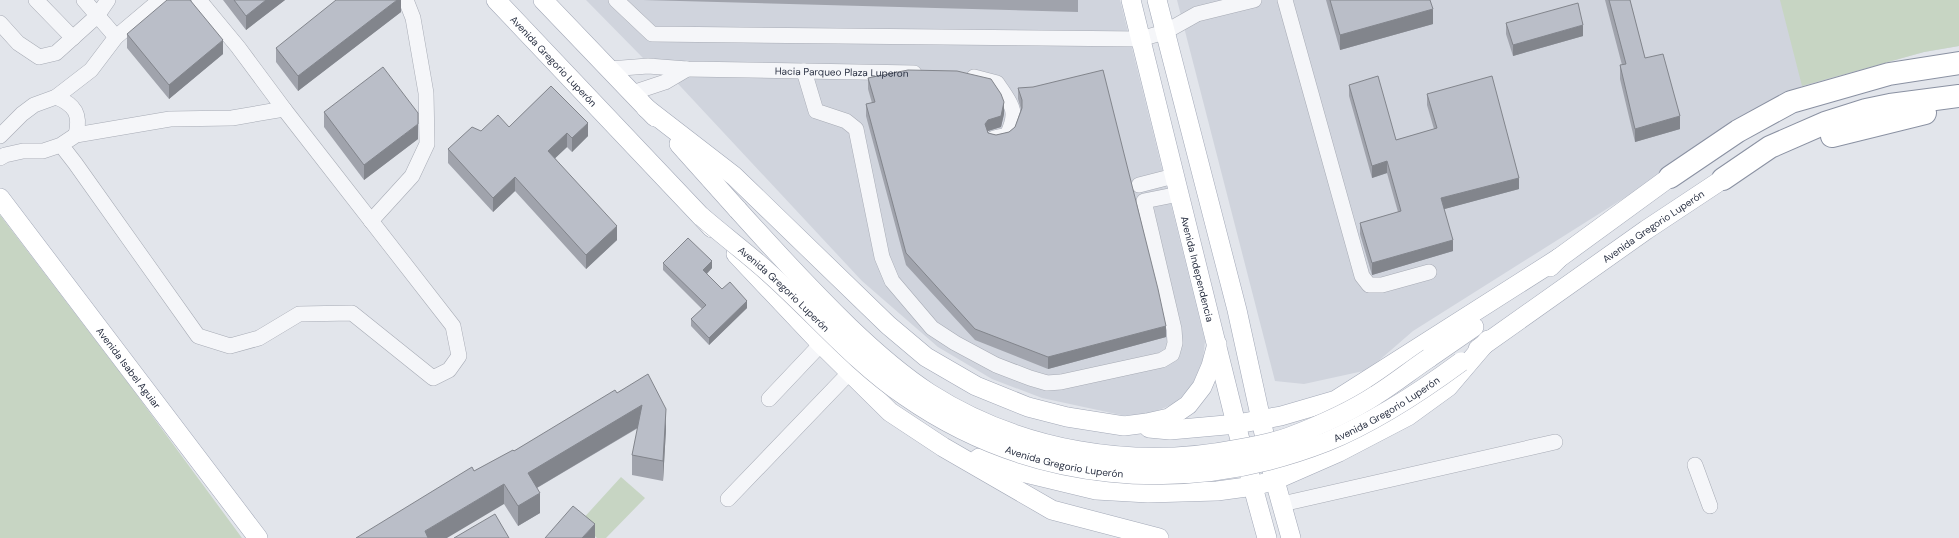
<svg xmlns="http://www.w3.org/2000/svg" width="1959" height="538" viewBox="0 0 1959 538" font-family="'DM Sans',sans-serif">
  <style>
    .built { fill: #d0d4dd }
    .green { fill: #c7d5c3 }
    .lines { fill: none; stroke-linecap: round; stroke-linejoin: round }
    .minor-casing { stroke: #a7abb5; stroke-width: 16 }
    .major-casing { stroke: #a2a8b7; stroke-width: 20 }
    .highway-casing { stroke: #8a91a2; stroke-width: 24 }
    .minor { stroke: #f5f6f9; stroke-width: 15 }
    .major { stroke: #fff; stroke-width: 19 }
    .highway { stroke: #fff; stroke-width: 22 }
    .major-bridge-casing { stroke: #a2a8b7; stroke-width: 20; stroke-linecap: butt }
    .major-bridge { stroke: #fff; stroke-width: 19 }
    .wall { fill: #a0a3ac }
    .shaded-wall { fill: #82858c }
    .building { fill: #babec8; stroke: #82858c }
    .labels { text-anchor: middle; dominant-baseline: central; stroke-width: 3; stroke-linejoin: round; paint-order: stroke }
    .street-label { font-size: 10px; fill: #2a3143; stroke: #f2f4f8 }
  </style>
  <rect width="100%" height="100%" fill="#e2e5eb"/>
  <!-- built -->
  <path class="built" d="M586,0h534l85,341 -2,18 -10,24 -16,19 -13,6 -19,7h-24l-79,-17 -50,-19 -54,-32 -76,-66 -208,-223h-11z
    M1177,0h782v46l-35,6 -122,34 -389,245 -45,39 -64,14 -29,-3z"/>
  <!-- green -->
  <path class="green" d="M1780,0h179v46l-35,6 -122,34z
    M0,215l131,172 111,151h-242z
    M621,477l24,21 -39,40h-9l-17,-16z"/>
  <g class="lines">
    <defs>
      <g id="minor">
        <path d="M36,0l37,38"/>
        <path d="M199,0l39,47 46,62"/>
        <path d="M616,0l36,34 488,5 25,-7 32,-18 57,-14"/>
        <path d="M1285,0l77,276 7,9h13l47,-13"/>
        <path d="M0,23l18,20 21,14 17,-4 41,-37 11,-16"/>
        <path d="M116,37l44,-37"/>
        <path id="s1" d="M609,69l39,-3 39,3 227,4"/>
        <path d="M804,71l12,40 30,10 10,8 26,128 10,24 40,47 23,15 41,22 34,13 17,5 14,-1 101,-22 10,-6 3,-11 -1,-14 -30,-128 35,-7"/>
        <path d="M974,77l23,6c13,20 23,27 10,52l-13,3"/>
        <path d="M632,93l33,-11 22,-13"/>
        <path d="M56,97c19,8 25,17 20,38"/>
        <path d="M0,136l22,-22 12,-9 22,-8 35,-27 25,-33 -32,-37"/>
        <path d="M0,158l5,-3 18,-4h20l18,-6 15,-10 94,-16 62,-1 52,-9 169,217 6,30 -10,14 -16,8 -81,-65 -53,1 -40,24 -29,8 -32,-10 -123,-173 -14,-18"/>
        <path d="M1139,185l35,-9"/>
        <path d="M371,221l41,-45 15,-32 -1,-51 -13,-75 -7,-18"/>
        <path d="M769,399l52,-55"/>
        <path d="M1695,465l15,41"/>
        <path d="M728,499l122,-127"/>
        <path d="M1282,504l273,-62"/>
      </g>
      <g id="major">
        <path id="s2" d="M496,0l216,228"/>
        <path d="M543,0l112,117"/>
        <path id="s3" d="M1131,0l108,436 28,102"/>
        <path d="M1157,0l80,310 35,160 19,68"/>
        <path d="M646,108l88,68 154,149 38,32 50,29 52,21 39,10 57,9 23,-3 22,-5 19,-13 14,-18 9,-21 6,-22"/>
        <path d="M679,144l59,66"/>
        <path id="s4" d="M0,198l258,340"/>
        <path d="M736,254l85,90 69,68 53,35 109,63 107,28"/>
        <path d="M1550,267l9,-9 111,-81"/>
        <path id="s5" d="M1478,349l168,-119 77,-51"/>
        <path d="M1429,358l45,-31"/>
        <path d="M1149,428l21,2 67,-6 44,-8 55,-16 223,-142"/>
        <path d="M979,458l38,13 79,19 52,3 69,-2 37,-5 21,-6 64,-28 69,-36 40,-29 40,-47"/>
      </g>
      <path id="highway" d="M1832,136l93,-23
        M1670,177l68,-46 53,-29 98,-28 70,-11
        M1723,179l47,-32 55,-24 41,-13 24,-5 69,-9"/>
    </defs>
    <!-- minor casing -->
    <use href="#minor" class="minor-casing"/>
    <!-- major casing -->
    <use href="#major" class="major-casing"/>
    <!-- highway casing -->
    <use href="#highway" class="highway-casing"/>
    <!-- minor -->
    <use href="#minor" class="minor"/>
    <!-- major -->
    <use href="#major" class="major"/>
    <!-- highway -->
    <use href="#highway" class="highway"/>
    <defs>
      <g id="major-bridge">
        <path d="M738,210c36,40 72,79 111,117 25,24 51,47 80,66 91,58 204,77 309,56 17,-3 35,-6 51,-12 29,-11 61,-25 87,-42 18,-11 35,-25 53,-37"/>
        <path id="s6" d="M702,217c22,19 46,37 67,56 46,41 86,89 136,123 125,87 280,101 421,46 49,-20 93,-49 135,-80"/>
      </g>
    </defs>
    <!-- major-bridge casing -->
    <use href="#major-bridge" class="major-bridge-casing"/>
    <!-- major-bridge -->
    <use href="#major-bridge" class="major-bridge"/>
  </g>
  <!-- wall -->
  <path class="wall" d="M223,0h62l-39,30z
    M401,0v12l-103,79 -22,-29v-14z
    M643,0h435v12z
    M1326,0h104l3,24 -93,26z
    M1605,0h25l15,58 35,71 -45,13 -15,-63v-14h2z
    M1506,23l77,13 -70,20 -7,-22z
    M127,34l96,20 -54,45 -42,-51z
    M868,78l136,36 -3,13 -13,4v2l8,2 13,-3 6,-5 6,-18 -3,-10v-11l148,249 -118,32 -73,-29 -69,-75 -40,-149v-12l6,-1 -4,-14z
    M1349,85l47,55 38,-11 -7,-24v-11l92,95 -75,20 9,42 -81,24 -12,-41v-11l38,-11 -11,-39 -15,5 -23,-82z
    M551,86l37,50 -16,16 -5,-5 -12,11 62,82 -31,29 -71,-78 -22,21 -45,-49v-14l33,-18 28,-4z
    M324,112l94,27 -54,41 -40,-53z
    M663,263l49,5 -5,6 15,15 25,19 -38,37 -18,-19v-7l11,-10 -39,-39z
    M617,393l49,36 -3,52 -31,-6v-20l6,-27 -101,60 3,25 -22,13 -14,-22 -30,-33 40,-20z"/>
  <!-- shaded-wall -->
  <path class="shaded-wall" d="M266,0h19l-39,30v-14z
    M397,0h4v12l-103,79v-15z
    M1433,9v15l-93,26v-15z
    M1583,25v11l-70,20v-11z
    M223,40v14l-54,45v-14z
    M1004,102v12l-3,13 -13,4 -3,5v-12l3,-4z
    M1680,116v13l-45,13v-13z
    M588,123v13l-16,16v-14z
    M418,124v15l-54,41v-15z
    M567,133v14l-19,18v-14z
    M1387,161v12l-15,5v-12z
    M515,177v14l-22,21v-14z
    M1519,178v11l-78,21v-12z
    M617,226v14l-31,29v-14z
    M1453,240v11l-81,24v-12z
    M712,261v7l-9,9v-7z
    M747,301v7l-38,37v-7z
    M1166,326v11l-118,32v-12z
    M642,405v20l-114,68v-20z
    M666,409v20l-3,52v-20z
    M504,484v20l-57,34h-22v-7z
    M540,493v20l-22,13v-20z
    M595,524v14h-13z"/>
  <!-- building -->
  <path class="building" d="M167,0h23l33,40 -54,45 -42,-51z
    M234,0h32l-20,16z
    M336,0h61l-99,76 -22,-28z
    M1330,0h100l3,9 -93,26z
    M1609,0h21l15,58 18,-4 17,62 -45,13 -15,-64 6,-1z
    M1578,3l5,22 -70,20 -7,-22z
    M383,67l35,46v11l-54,41 -40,-53z
    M908,70l49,1 34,8 10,15 3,8 -3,14 -13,4 -3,4 3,9 8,2 13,-3 6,-5 7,-19v-8l-4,-12 15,-1 70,-17 55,219 8,37 -118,31 -73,-28 -69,-76 -40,-149 9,-2 -7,-24z
    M1378,76l18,64 41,-12 -10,-34 65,-18 27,102 -78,20 12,42 -81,23 -12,-40 41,-12 -14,-50 -15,5 -23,-81z
    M551,86l37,37 -16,15 -5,-5 -19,18 69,75 -31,29 -71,-78 -22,21 -45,-49 24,-22 9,4 17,-16 11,12z
    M688,238l24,23 -9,9 19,19 8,-7 17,19 -38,37 -18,-19 15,-14 -43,-42z
    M648,374l18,35 -3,52 -31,-6 10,-50 -114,68 12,20 -22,13 -14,-22 -79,47 3,7h-72l116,-71 2,4 39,-21 1,1 101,-61 2,3z
    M573,506l22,18 -13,14h-37z
    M495,514l14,24h-55z"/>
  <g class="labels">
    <!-- street labels -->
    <g class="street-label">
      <text stroke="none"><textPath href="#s2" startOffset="84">Avenida Gregorio Luperón</textPath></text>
      <text stroke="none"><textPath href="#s1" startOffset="233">Hacia Parqueo Plaza Luperon</textPath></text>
      <text stroke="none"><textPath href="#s5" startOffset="214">Avenida Gregorio Luperón</textPath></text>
      <text stroke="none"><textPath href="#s3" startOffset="277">Avenida Independencia</textPath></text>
      <text stroke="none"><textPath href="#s6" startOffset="109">Avenida Gregorio Luperón</textPath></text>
      <text stroke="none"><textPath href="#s4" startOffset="213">Avenida Isabel Aguiar</textPath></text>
      <text stroke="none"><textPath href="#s6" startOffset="781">Avenida Gregorio Luperón</textPath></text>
      <text stroke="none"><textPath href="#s6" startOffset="445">Avenida Gregorio Luperón</textPath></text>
    </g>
  </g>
</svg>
